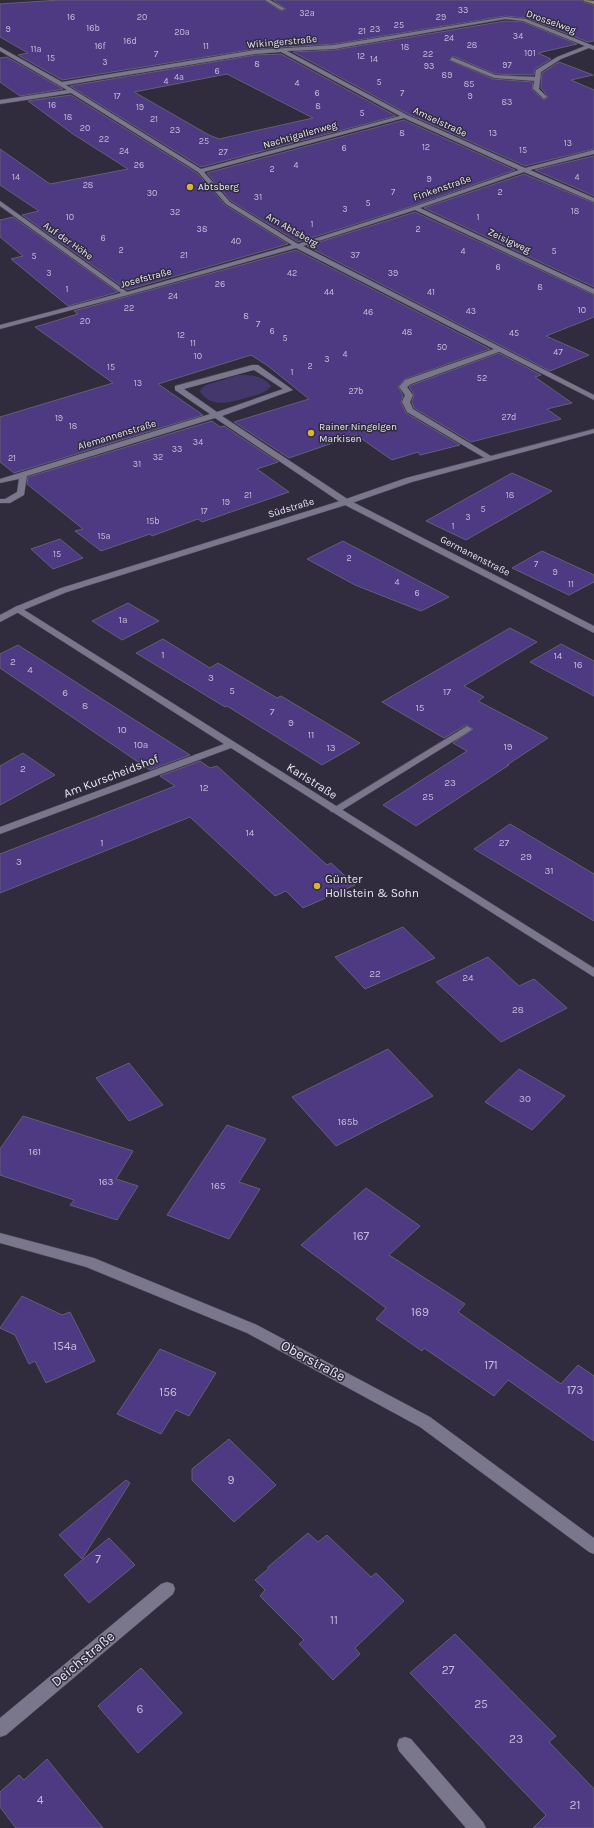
<svg xmlns="http://www.w3.org/2000/svg" width="594" height="1828" viewBox="0 0 594 1828" font-family="Karla,sans-serif">
  <style>
    .green { fill: #44376c }
    .building { fill: #4e3983; stroke: #635f73; fill-rule: evenodd }
    .lines { fill: none; stroke-linecap: round; stroke-linejoin: round }
    .service-casing { stroke: #4a4756; stroke-width: 1 }
    .minor-casing { stroke: #4a4756; stroke-width: 1 }
    .tertiary-casing { stroke: #4a4756; stroke-width: 1 }
    .secondary-casing { stroke: #4a4756; stroke-width: 1 }
    .service { fill: #7a768b; fill-rule: evenodd }
    .minor { fill: #7a768b; fill-rule: evenodd }
    .tertiary { fill: #7a768b; fill-rule: evenodd }
    .secondary { fill: #8f836d; fill-rule: evenodd }
    .poi-dot { fill: #d7b434; stroke: #302c3e; stroke-width: 1.5 }
    .labels { text-anchor: middle; dominant-baseline: central; stroke-width: 3; stroke-linejoin: round; paint-order: stroke }
    .far-number-label { font-size: 9px; fill: #c2bcd7 }
    .far-street-label { font-size: 10px; fill: #e9e7f3; stroke: #302c3e }
    .far-poi-label { font-size: 10px; fill: #e9e7f3; stroke: #302c3e; text-anchor: start }
    .number-label { font-size: 10px; fill: #c2bcd7 }
    .street-label { font-size: 12px; fill: #e9e7f3; stroke: #302c3e }
    .poi-label { font-size: 12px; fill: #e9e7f3; stroke: #302c3e; text-anchor: start }
    .near-number-label { font-size: 12px; fill: #c2bcd7 }
    .near-street-label { font-size: 14px; fill: #e9e7f3; stroke: #302c3e }
  </style>
  <rect width="100%" height="100%" fill="#302c3e"/>
  <!-- green -->
  <path class="green" d="M238,375c13,0 25,0 33,11 -5,7 -14,9 -22,11 -17,5 -37,12 -49,-5l1,-3 5,-4z"/>
  <!-- building -->
  <path class="building" d="M60,0h204l17,11 5,-2 -13,-9h309l2,2 10,3v36l-6,1 -61,-24 -22,-2 -171,28 -79,5 -193,31 -44,-25 10,-2 -28,-16v-33z
    M505,21l18,1 54,22 -39,9 13,6 -16,10 -1,6 -39,-1 -42,-18 -4,4 44,19 40,3 -1,8 12,10 4,-3 -7,-9 1,-15 17,-11 34,13 -22,5 23,10v59l-69,17 -117,-52 -115,-62 41,-2z
    M281,54l115,62 -195,51 -131,-81 185,-31zM227,74l86,44 -94,21 -10,-4 -75,-43z
    M7,57l56,32 -43,7 -20,-14v-24z
    M71,95l126,78 28,32 63,39 -161,46 -105,-75 17,-4 -39,-26v-36l50,35 78,-15 -55,-35 -45,-33z
    M404,120l111,50 -102,36 -115,36 -67,-41 -24,-28z
    M594,156v40l-59,-26z
    M524,174l70,29v84l-170,-79z
    M415,212l179,83v22l-48,19 43,19 -39,16 -243,-125z
    M13,217l105,75 -50,14 -57,-47 12,-3 -23,-19v-17z
    M296,250l194,99 -85,30 -7,8 5,8 -2,8 5,10 54,32 -40,10 -2,-3 -26,8 -36,-25 -67,23 -55,-36 75,-23 -41,-33 -17,-11 -93,29 45,31 -189,58 -14,-11v-45l113,-34 -78,-56 43,-13 -4,-3z
    M499,353l42,22 -6,2 37,26 -25,6 14,10 -90,23 -57,-34 -2,-6 2,-8 -5,-7 3,-2z
    M212,421l8,6 4,-1 54,36 -21,7 32,23 -87,30 -4,-3 -46,17 -2,-2 -49,17 -26,-20 8,-2 -56,-45 1,-7z
    M512,473l40,18 -86,49 -40,-19z
    M60,539l23,19 -30,11 -22,-20z
    M343,541l38,20 68,36 -28,14 -66,-26 -48,-26z
    M542,551l52,24v7l-25,13 -57,-27z
    M128,603l31,18 -37,19 -30,-19z
    M510,628l27,14 -73,44 20,11 -6,4 70,37 -41,27h2l-93,61 -33,-21 84,-54 -14,-8 20,-14 -7,-4 -22,13 -62,-36z
    M163,639l47,29 8,-5 59,35 4,-2 79,47 -38,22 -95,-59 -2,1 -89,-54z
    M561,644l33,17v35l-64,-34z
    M18,645l109,70 63,40 -40,15 -150,-102v-14z
    M23,753l32,22 -55,30v-39z
    M200,761l10,7 7,-2 110,99 4,-2 24,22 -52,23 -17,-17 -11,5 -85,-79 -190,76v-39l175,-68 -15,-10z
    M510,824l84,50v47l-120,-72z
    M403,927l32,31 -70,31 -30,-32z
    M488,957l31,29 15,-7 33,29 -66,34 -65,-60z
    M388,1049l45,47 -97,50 -44,-49z
    M129,1063l34,42 -34,16 -33,-43z
    M519,1069l46,27 -33,34 -47,-28z
    M23,1116l110,35 -17,28 22,7 -21,34 -47,-15 4,-5 -74,-25v-26z
    M227,1125l39,14 -27,43 21,7 -31,50 -62,-24z
    M366,1188l54,38 -31,29 76,49 -7,8 103,72 17,-19 16,11v65l-86,-61 -14,16 -70,-48 -2,3 -46,-32 10,-11 -85,-63z
    M22,1296l40,19 8,-3 25,49 -49,22 -11,-22 -6,3 -14,-29 -15,-7z
    M160,1349l56,24 -27,43 -13,-6 -15,24 -44,-20z
    M229,1439l47,46 -42,37 -42,-42v-11z
    M126,1480l4,3 -48,76 -23,-24z
    M308,1533l10,9 9,-7 44,42 5,-4 28,28 -49,47 5,6 -27,26 -34,-36 5,-4 -44,-44 5,-6 -10,-10 13,-11v-2z
    M109,1538l26,27 -46,38 -25,-28z
    M455,1634l101,102 -7,6 45,47v39h-61l13,-13 -136,-142z
    M141,1668l41,45 -44,40 -40,-47z
    M47,1759l56,69h-87l-16,-21v-15l19,-17 5,5z"/>
  <g class="lines">
    <defs>
      <path id="service" d="M265,0h5l15,9 -4,1z
        M452,57l43,18 41,2 3,2 -3,2 -42,-3 -44,-18z
        M497,348l7,2 -93,34 -4,3 6,8 -3,7 3,7 78,47v4h-3l-81,-48 -5,-10 3,-7 -6,-8 6,-7z
        M467,726l5,3 -2,2 -131,81h-8l-1,-2z"/>
      <path id="minor" d="M505,17l21,2 68,27v4l-5,-2 -28,11 -20,13 -2,17 8,8 -3,2 -11,-10 3,-19 21,-13 28,-11 -62,-25 -18,-2 -171,30 -47,2 120,64 118,53 69,-18v4l-64,16 64,28v4l-70,-30 -104,36 174,81v5l-179,-84 -112,36 291,149v5l-298,-152 -168,47 -128,34v-4l121,-32 -121,-87v-5l127,91 165,-47 -66,-41 -28,-32 -127,-79 -71,11v-4l67,-10 -67,-39v-4l62,35 193,-32 79,-5zM281,52l119,64 -199,53 -135,-84 189,-31zM404,118l115,52 -106,37 -115,37 -68,-42 -26,-30z
        M252,365h6l35,25 -71,26 127,84 245,126v7l-251,-129 -128,-86 -188,58 -3,19 -14,8h-10v-4h5l12,-7 2,-13 -19,4v-4l210,-65 -35,-24v-4zM254,370l29,19 -66,23 -33,-23z
        M18,606l576,362v9l-363,-229 -231,86v-7l224,-83 -209,-133 -1,-2 1,-2z
        M167,1582l6,2 2,5 -2,5 -167,141 -6,2v-19l161,-134z
        M405,1737l6,2 72,83 3,6h-20l-67,-77 -2,-6 2,-6z"/>
      <path id="tertiary" d="M594,429v4l-182,49 -63,22 -282,88 -46,19 -21,11v-7l15,-8 46,-19 282,-88 63,-22z
        M0,1233l94,25 163,67 173,92 164,121v16l-5,-2 -169,-125 -173,-94 -161,-66 -86,-24z"/>
      <path id="secondary" d="M584,0l10,1v3l-10,-3z"/>
    </defs>
    <!-- service casing -->
    <use href="#service" class="service-casing"/>
    <!-- minor casing -->
    <use href="#minor" class="minor-casing"/>
    <!-- tertiary casing -->
    <use href="#tertiary" class="tertiary-casing"/>
    <!-- secondary casing -->
    <use href="#secondary" class="secondary-casing"/>
    <!-- service -->
    <use href="#service" class="service"/>
    <!-- minor -->
    <use href="#minor" class="minor"/>
    <!-- tertiary -->
    <use href="#tertiary" class="tertiary"/>
    <!-- secondary -->
    <use href="#secondary" class="secondary"/>
  </g>
  <!-- markers -->
  <g class="poi-dot">
    <circle cx="190" cy="187" r="4"/>
    <circle cx="311" cy="433" r="4"/>
    <circle cx="317" cy="886" r="4"/>
  </g>
  <g class="labels">
    <!-- far-number labels -->
    <g class="far-number-label">
      <text x="463" y="10">33</text>
      <text x="307" y="13">32a</text>
      <text x="71" y="17">16</text>
      <text x="142" y="17">20</text>
      <text x="441" y="17">29</text>
      <text x="399" y="25">25</text>
      <text x="93" y="28">16b</text>
      <text x="8" y="29">9</text>
      <text x="375" y="29">23</text>
      <text x="362" y="31">21</text>
      <text x="182" y="32">20a</text>
      <text x="518" y="36">34</text>
      <text x="449" y="38">24</text>
      <text x="130" y="41">16d</text>
      <text x="472" y="45">28</text>
      <text x="100" y="46">16f</text>
      <text x="206" y="46">11</text>
      <text x="405" y="47">18</text>
      <text x="36" y="49">11a</text>
      <text x="530" y="53">101</text>
      <text x="156" y="54">7</text>
      <text x="428" y="54">22</text>
      <text x="361" y="56">12</text>
      <text x="51" y="58">15</text>
      <text x="374" y="59">14</text>
      <text x="105" y="62">3</text>
      <text x="257" y="64">8</text>
      <text x="507" y="65">97</text>
      <text x="429" y="66">93</text>
      <text x="217" y="71">6</text>
      <text x="447" y="75">89</text>
      <text x="179" y="77">4a</text>
      <text x="166" y="81">4</text>
      <text x="379" y="82">5</text>
      <text x="297" y="83">4</text>
      <text x="469" y="84">85</text>
      <text x="317" y="93">6</text>
      <text x="402" y="93">7</text>
      <text x="117" y="96">17</text>
      <text x="470" y="96">9</text>
      <text x="507" y="102">83</text>
      <text x="52" y="105">16</text>
      <text x="318" y="106">8</text>
      <text x="140" y="107">19</text>
      <text x="362" y="113">5</text>
      <text x="68" y="117">18</text>
      <text x="154" y="119">21</text>
      <text x="85" y="128">20</text>
      <text x="175" y="130">23</text>
      <text x="402" y="133">8</text>
      <text x="493" y="133">13</text>
      <text x="104" y="139">22</text>
      <text x="204" y="141">25</text>
      <text x="568" y="143">13</text>
      <text x="426" y="147">12</text>
      <text x="344" y="148">6</text>
      <text x="523" y="150">15</text>
      <text x="124" y="151">24</text>
      <text x="223" y="152">27</text>
      <text x="139" y="165">26</text>
      <text x="296" y="165">4</text>
      <text x="272" y="169">2</text>
      <text x="16" y="177">14</text>
      <text x="577" y="177">4</text>
      <text x="429" y="179">9</text>
      <text x="88" y="185">28</text>
      <text x="393" y="192">7</text>
      <text x="500" y="192">2</text>
      <text x="152" y="193">30</text>
      <text x="258" y="197">31</text>
      <text x="368" y="203">5</text>
      <text x="345" y="209">3</text>
      <text x="575" y="211">18</text>
      <text x="175" y="212">32</text>
      <text x="70" y="217">10</text>
      <text x="478" y="217">1</text>
      <text x="312" y="224">1</text>
      <text x="202" y="229">38</text>
      <text x="418" y="229">2</text>
      <text x="103" y="238">6</text>
      <text x="236" y="241">40</text>
      <text x="121" y="250">2</text>
      <text x="463" y="251">4</text>
      <text x="554" y="251">5</text>
      <text x="184" y="255">21</text>
      <text x="355" y="255">37</text>
      <text x="34" y="256">5</text>
      <text x="498" y="267">6</text>
      <text x="49" y="273">3</text>
      <text x="292" y="273">42</text>
      <text x="393" y="273">39</text>
      <text x="220" y="284">26</text>
      <text x="540" y="287">8</text>
      <text x="67" y="289">1</text>
      <text x="329" y="292">44</text>
      <text x="431" y="292">41</text>
      <text x="173" y="296">24</text>
      <text x="129" y="308">22</text>
      <text x="582" y="310">10</text>
      <text x="471" y="311">43</text>
      <text x="368" y="312">46</text>
      <text x="246" y="316">8</text>
      <text x="85" y="321">20</text>
      <text x="258" y="324">7</text>
      <text x="272" y="331">6</text>
      <text x="407" y="332">48</text>
      <text x="514" y="333">45</text>
      <text x="181" y="335">12</text>
      <text x="285" y="338">5</text>
      <text x="193" y="343">11</text>
      <text x="442" y="347">50</text>
      <text x="558" y="352">47</text>
      <text x="345" y="354">4</text>
      <text x="198" y="356">10</text>
      <text x="327" y="359">3</text>
      <text x="310" y="366">2</text>
      <text x="111" y="367">15</text>
      <text x="292" y="372">1</text>
      <text x="482" y="378">52</text>
      <text x="138" y="383">13</text>
      <text x="356" y="391">27b</text>
      <text x="509" y="417">27d</text>
      <text x="59" y="418">19</text>
      <text x="73" y="426">18</text>
      <text x="198" y="442">34</text>
      <text x="177" y="449">33</text>
      <text x="158" y="457">32</text>
      <text x="12" y="458">21</text>
      <text x="137" y="464">31</text>
      <text x="248" y="495">21</text>
      <text x="510" y="495">18</text>
      <text x="226" y="502">19</text>
      <text x="483" y="509">5</text>
      <text x="204" y="511">17</text>
      <text x="468" y="517">3</text>
      <text x="153" y="521">15b</text>
      <text x="453" y="526">1</text>
      <text x="104" y="536">15a</text>
      <text x="57" y="554">15</text>
      <text x="349" y="558">2</text>
      <text x="536" y="564">7</text>
      <text x="555" y="572">9</text>
      <text x="397" y="582">4</text>
      <text x="571" y="584">11</text>
      <text x="417" y="593">6</text>
    </g>
    <!-- far-street labels -->
    <g class="far-street-label">
      <text transform="translate(551 22) rotate(20)">Drosselweg</text>
      <text transform="translate(282 42) rotate(-5)">Wikingerstraße</text>
      <text transform="translate(440 122) rotate(25)">Amselstraße</text>
      <text transform="translate(300 135) rotate(-16)">Nachtigallenweg</text>
      <text transform="translate(442 188) rotate(-19)">Finkenstraße</text>
      <text transform="translate(292 230) rotate(30)">Am Abtsberg</text>
      <text transform="translate(68 241) rotate(35)">Auf der Höhe</text>
      <text transform="translate(509 241) rotate(25)">Zeisigweg</text>
      <text transform="translate(146 278) rotate(-15)">Josefstraße</text>
      <text transform="translate(117 435) rotate(-17)">Alemannenstraße</text>
      <text transform="translate(291 508) rotate(-17)">Südstraße</text>
      <text transform="translate(475 556) rotate(27)">Germanenstraße</text>
    </g>
    <!-- far-poi labels -->
    <g class="far-poi-label">
      <text x="198" y="187">Abtsberg</text>
      <text x="319" y="427">Rainer Ningelgen<tspan x="319" dy="12">Markisen</tspan></text>
    </g>
    <!-- number labels -->
    <g class="number-label">
      <text x="123" y="620">1a</text>
      <text x="163" y="655">1</text>
      <text x="558" y="656">14</text>
      <text x="13" y="662">2</text>
      <text x="578" y="665">16</text>
      <text x="30" y="670">4</text>
      <text x="211" y="678">3</text>
      <text x="232" y="691">5</text>
      <text x="447" y="692">17</text>
      <text x="65" y="693">6</text>
      <text x="85" y="706">8</text>
      <text x="420" y="708">15</text>
      <text x="272" y="712">7</text>
      <text x="291" y="723">9</text>
      <text x="122" y="730">10</text>
      <text x="311" y="735">11</text>
      <text x="141" y="745">10a</text>
      <text x="508" y="747">19</text>
      <text x="331" y="748">13</text>
      <text x="23" y="769">2</text>
      <text x="450" y="783">23</text>
      <text x="204" y="788">12</text>
      <text x="428" y="797">25</text>
      <text x="250" y="833">14</text>
      <text x="102" y="843">1</text>
      <text x="504" y="843">27</text>
      <text x="526" y="857">29</text>
      <text x="19" y="862">3</text>
      <text x="549" y="871">31</text>
      <text x="375" y="974">22</text>
      <text x="468" y="978">24</text>
      <text x="518" y="1010">28</text>
      <text x="525" y="1099">30</text>
      <text x="348" y="1122">165b</text>
      <text x="35" y="1152">161</text>
      <text x="106" y="1182">163</text>
      <text x="218" y="1186">165</text>
    </g>
    <!-- street labels -->
    <g class="street-label">
      <text transform="translate(111 776) rotate(-21)">Am Kurscheidshof</text>
      <text transform="translate(312 781) rotate(32)">Karlstraße</text>
    </g>
    <!-- poi labels -->
    <g class="poi-label">
      <text x="325" y="879">Günter<tspan x="325" dy="14">Hollstein &amp; Sohn</tspan></text>
    </g>
    <!-- near-number labels -->
    <g class="near-number-label">
      <text x="361" y="1236">167</text>
      <text x="420" y="1312">169</text>
      <text x="65" y="1346">154a</text>
      <text x="491" y="1365">171</text>
      <text x="575" y="1390">173</text>
      <text x="168" y="1392">156</text>
      <text x="231" y="1480">9</text>
      <text x="98" y="1559">7</text>
      <text x="334" y="1620">11</text>
      <text x="448" y="1670">27</text>
      <text x="481" y="1704">25</text>
      <text x="140" y="1709">6</text>
      <text x="516" y="1739">23</text>
      <text x="40" y="1800">4</text>
      <text x="575" y="1805">21</text>
    </g>
    <!-- near-street labels -->
    <g class="near-street-label">
      <text transform="translate(313 1361) rotate(28)">Oberstraße</text>
      <text transform="translate(83 1659) rotate(-40)">Deichstraße</text>
    </g>
  </g>
</svg>
